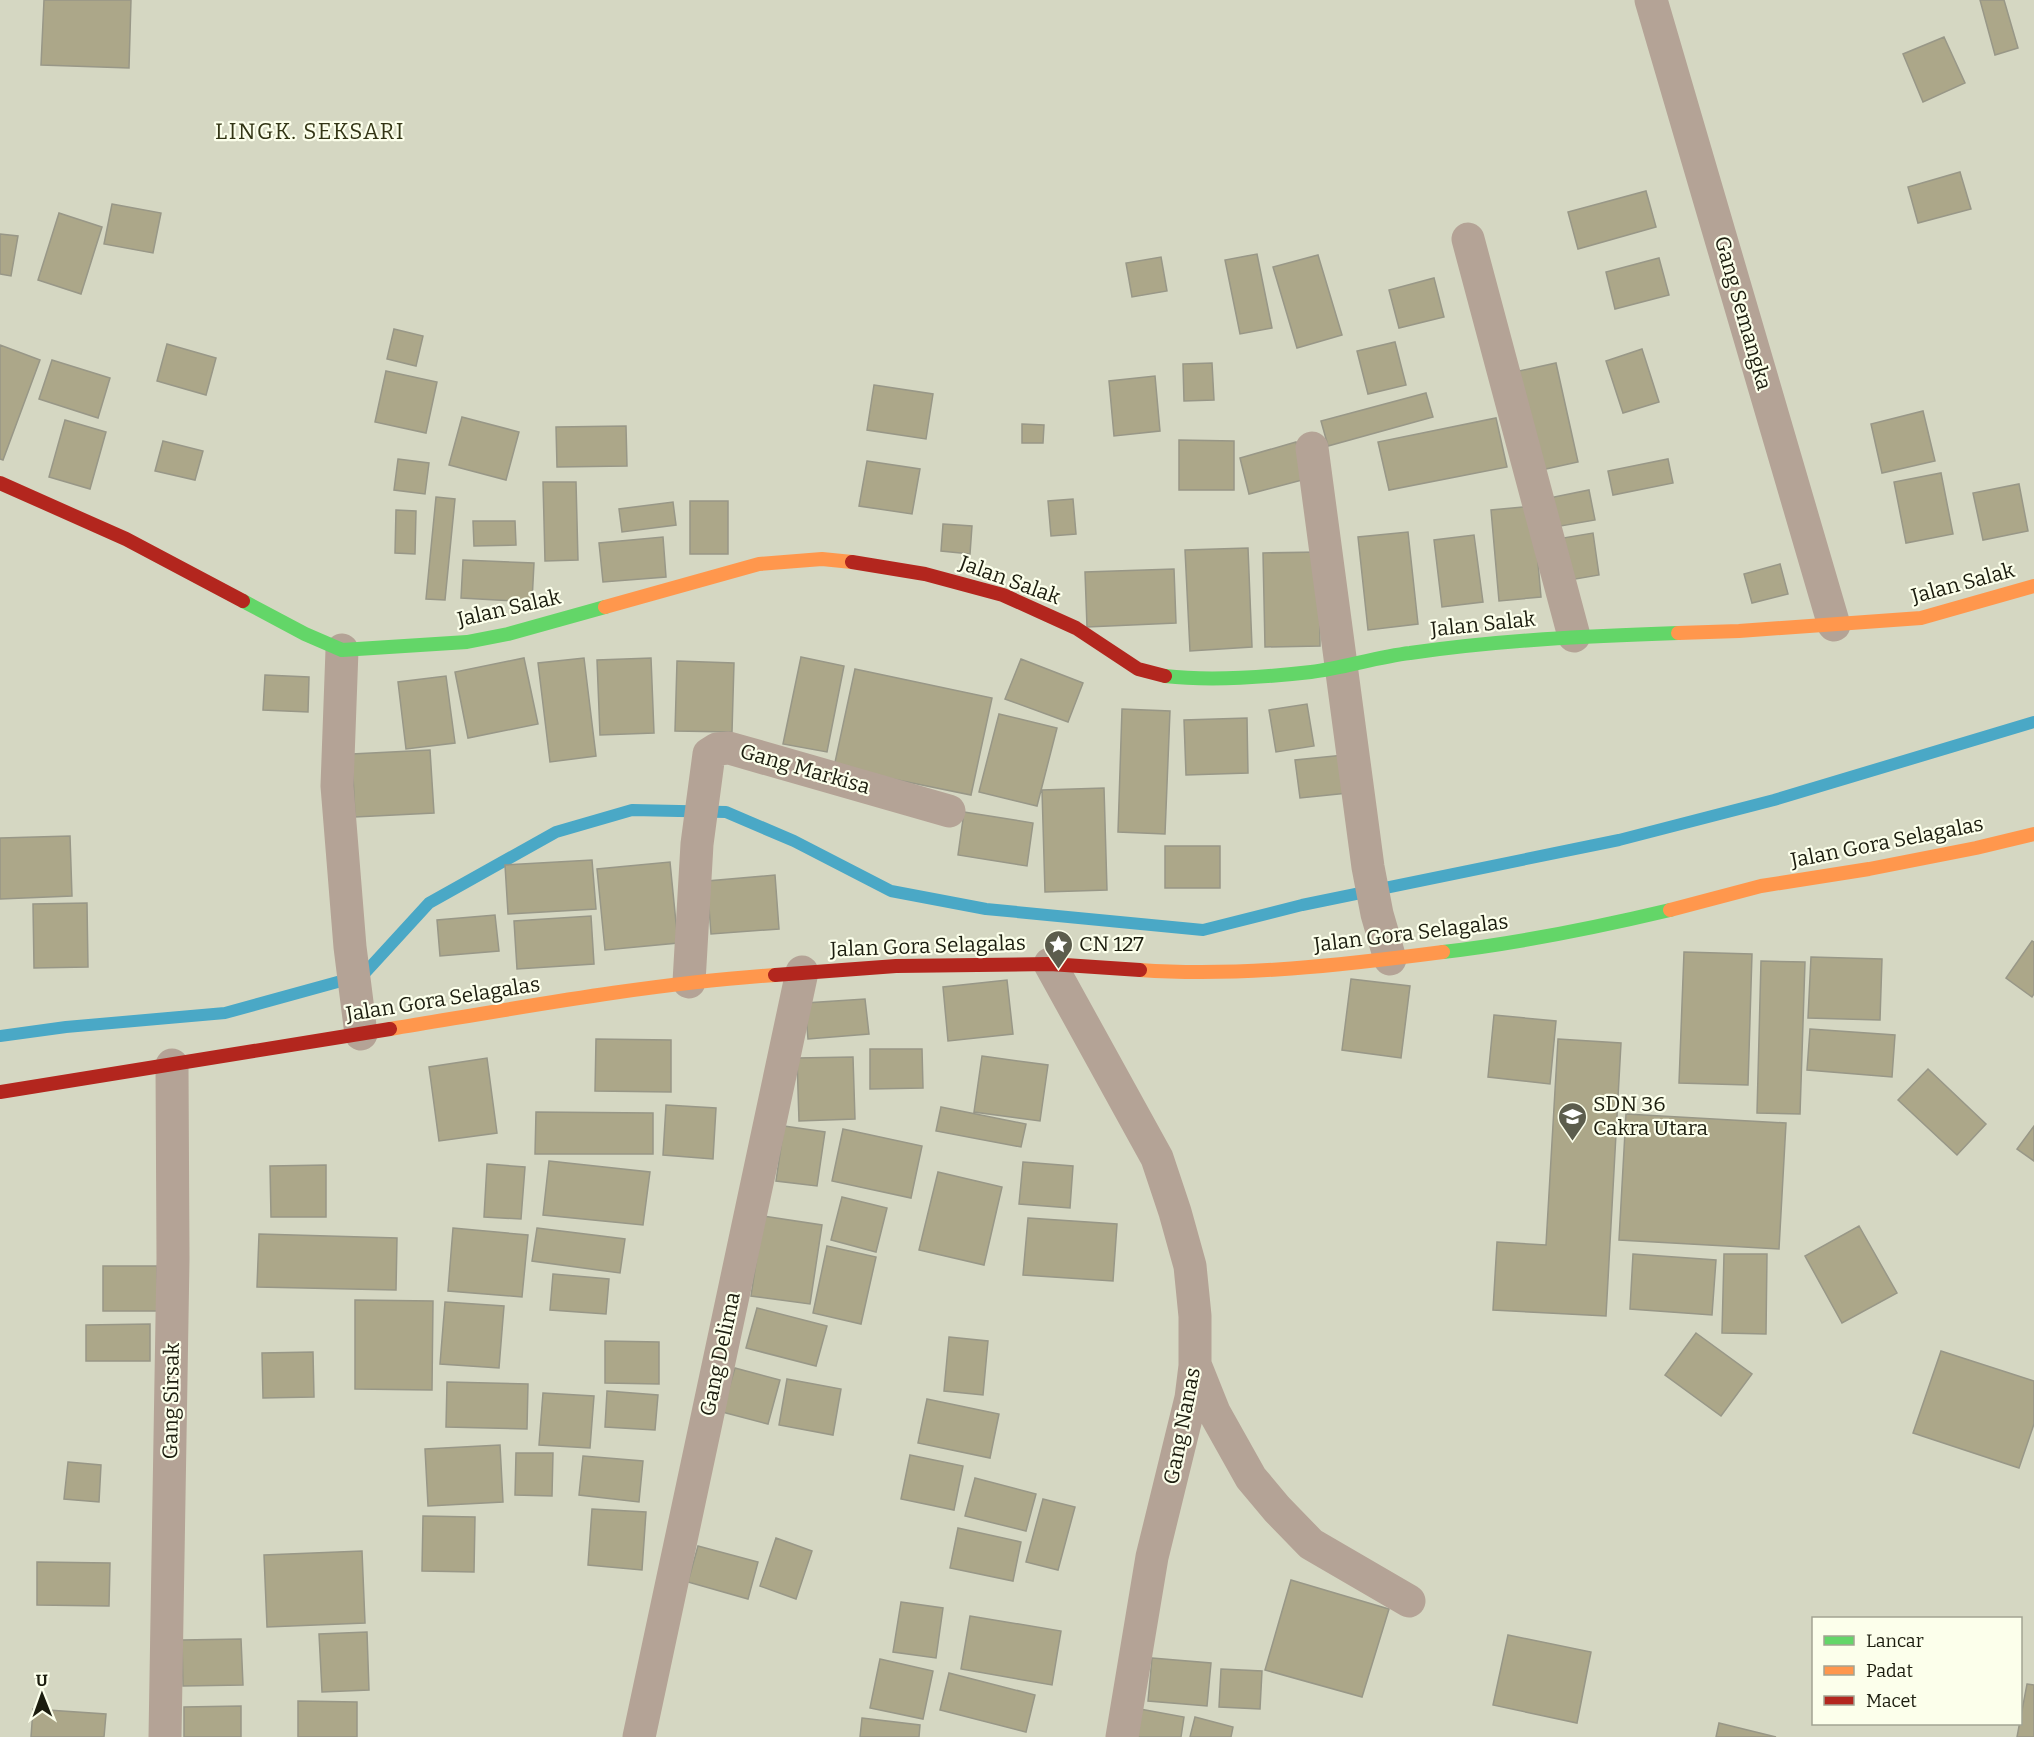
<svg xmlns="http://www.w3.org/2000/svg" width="2034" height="1737" viewBox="0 0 2034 1737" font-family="Bitter,serif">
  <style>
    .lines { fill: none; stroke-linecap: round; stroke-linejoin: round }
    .stream { stroke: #4aa8c6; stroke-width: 12 }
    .building { fill: #aca789; stroke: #989787; stroke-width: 1.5 }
    .street { stroke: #b4a396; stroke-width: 33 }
    .fast { stroke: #63d668; stroke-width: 14 }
    .slow { stroke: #ff974d; stroke-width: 14 }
    .jam { stroke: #b3261e; stroke-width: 14 }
    .labels { text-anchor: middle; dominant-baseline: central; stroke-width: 4.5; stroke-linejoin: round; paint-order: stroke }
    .street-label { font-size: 21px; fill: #1b1c0e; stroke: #fcffeb }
    .poi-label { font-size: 21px; fill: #1b1c0e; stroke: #fcffeb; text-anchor: start }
    .neighbourhood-label { font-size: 22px; letter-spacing: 1.5px; fill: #323414; stroke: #fcffeb }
  </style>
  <rect width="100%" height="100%" fill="#d5d7c2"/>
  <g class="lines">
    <!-- stream -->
    <path class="stream" d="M0,1036l66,-9 159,-14 138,-38 66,-72 127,-71 76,-22 94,2 68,29 97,50 95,18 217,21 99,-25 317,-65 155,-40 260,-78"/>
  </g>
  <!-- building -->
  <path class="building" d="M44,0h87l-2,68 -88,-3z
    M1980,0h24l14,48 -23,7z
    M1944,37l21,46 -42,19 -20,-48z
    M1960,172l11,37 -53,14 -10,-36z
    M1646,191l10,36 -78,22 -10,-37z
    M112,204l49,9 -8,40 -49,-9z
    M59,213l43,14 -21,67 -43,-14z
    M0,234l18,2 -7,40 -11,-2z
    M1257,254l15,74 -32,6 -15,-74z
    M1318,255l24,80 -45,13 -24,-81z
    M1161,257l6,34 -35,6 -6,-34z
    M1659,258l10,37 -54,14 -9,-37z
    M1434,278l10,39 -45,11 -10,-38z
    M394,329l29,7 -7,30 -29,-7z
    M1395,342l11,43 -38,9 -11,-43z
    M167,344l49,14 -10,37 -49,-14z
    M0,345l40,15 -37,100 -3,-1z
    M1642,349l17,53 -36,11 -17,-52z
    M52,360l58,18 -12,40 -59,-19z
    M1212,363l2,37 -30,1 -1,-37z
    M1556,363l22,99 -37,8 -22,-99z
    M386,371l51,11 -11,51 -51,-11z
    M1155,376l5,55 -46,5 -5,-55z
    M874,385l59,9 -7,45 -59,-9z
    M1426,393l7,24 -105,29 -7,-25z
    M1923,411l12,50 -53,12 -11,-49z
    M462,417l57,15 -13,48 -57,-15z
    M1496,418l11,49 -118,23 -11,-48z
    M65,420l41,12 -16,57 -41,-12z
    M1022,424l22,1 -1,18h-21z
    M626,426l1,40 -70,1 -1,-40z
    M1179,440l55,1v49h-55z
    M163,441l40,10 -8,29 -40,-9z
    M1296,442l10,37 -57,15 -9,-36z
    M398,459l31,4 -4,31 -31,-4z
    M1668,459l5,24 -60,12 -5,-24z
    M867,461l53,8 -8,45 -53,-8z
    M1941,473l12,61 -47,9 -12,-61z
    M543,482h33l2,78 -33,1z
    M2019,484l9,47 -45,9 -10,-47z
    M1589,490l6,30 -40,7 -6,-29z
    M436,497l19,2 -10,101 -19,-1z
    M1073,499l3,35 -25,2 -3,-35z
    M690,501h38v53h-38z
    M673,502l3,23 -54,7 -3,-23z
    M1533,506l8,91 -42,4 -8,-91z
    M396,510l20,1 -1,43 -20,-1z
    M473,521h42l1,24 -42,1z
    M943,524l29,2 -2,28 -29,-3z
    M1408,532l10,92 -50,6 -10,-93z
    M1593,533l6,42 -35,6 -7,-42z
    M1474,535l9,67 -41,5 -8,-67z
    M663,537l3,40 -63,5 -4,-39z
    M1248,548l4,99 -62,4 -5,-101z
    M1319,552l1,94 -55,1 -2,-94z
    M463,560l71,3 -2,39 -71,-4z
    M1780,564l8,30 -36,9 -8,-29z
    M1174,569l2,54 -89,4 -2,-55z
    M801,657l43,9 -17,86 -44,-8z
    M524,658l14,66 -70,14 -13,-66z
    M584,658l12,98 -46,6 -12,-99z
    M651,658l3,75 -54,2 -3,-75z
    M1021,659l62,24 -15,39 -63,-23z
    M677,661l57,2 -2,69 -57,-1z
    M855,669l137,29 -21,97 -137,-28z
    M265,675l44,2 -1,35 -45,-2z
    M446,676l9,67 -49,6 -8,-67z
    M1307,704l7,42 -38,6 -7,-42z
    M1122,709l48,2 -5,123 -47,-2z
    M999,714l58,14 -20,78 -58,-14z
    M1247,718l1,55 -62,2 -2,-55z
    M430,750l4,63 -79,4 -3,-63z
    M1344,755l4,38 -48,5 -5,-38z
    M1104,788l3,102 -62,2 -3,-102z
    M964,812l69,11 -6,43 -69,-11z
    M70,836l2,60 -72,3v-61z
    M1165,846h55v42h-55z
    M592,860l4,49 -88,5 -3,-49z
    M670,862l8,81 -73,7 -8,-81z
    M775,875l4,54 -68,5 -4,-53z
    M87,903l1,64 -54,1 -1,-64z
    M495,915l4,36 -59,5 -3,-36z
    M591,916l3,48 -77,5 -3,-48z
    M2032,941l2,1v52l-2,3 -26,-19z
    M1684,952l68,2 -4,131 -69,-2z
    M1811,957l71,2 -2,61 -72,-2z
    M1761,961l44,1 -5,152 -43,-1z
    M1351,979l59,7 -9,72 -59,-8z
    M1007,980l6,54 -65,7 -5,-54z
    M865,999l4,35 -61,5 -3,-36z
    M1494,1015l62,6 -6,63 -62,-7z
    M1810,1029l85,6 -3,42 -85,-7z
    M596,1039l75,1v52l-76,-1z
    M1558,1039l63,4 -15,273 -113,-6 4,-68 49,3z
    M870,1049h52l1,39 -53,1z
    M982,1056l66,9 -8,56 -66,-9z
    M853,1057l2,62 -56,2 -2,-63z
    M487,1058l10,75 -58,8 -10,-74z
    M1928,1069l58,55 -29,31 -59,-55z
    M666,1105l50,3 -3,51 -50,-4z
    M941,1107l85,17 -5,23 -85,-16z
    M536,1112l117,1v41h-118z
    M1626,1114l160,9 -7,126 -160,-9z
    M784,1126l41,6 -8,54 -41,-5z
    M2034,1126v35l-17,-12z
    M843,1129l79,17 -11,52 -79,-17z
    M549,1161l101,11 -7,53 -100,-10z
    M1023,1162l50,4 -3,42 -51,-4z
    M487,1164l38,3 -4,52 -37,-2z
    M326,1165v52h-55l-1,-51z
    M938,1172l64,15 -18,78 -65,-15z
    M842,1197l45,11 -11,44 -45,-12z
    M763,1216l59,9 -12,79 -59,-8z
    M1028,1218l89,6 -4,57 -90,-6z
    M1859,1226l38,67 -55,30 -37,-67z
    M453,1228l75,7 -6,62 -74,-6z
    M537,1228l88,11 -5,34 -88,-12z
    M259,1234l138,4 -1,52 -139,-3z
    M827,1246l49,11 -15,67 -48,-11z
    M1633,1254l83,6 -4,55 -82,-6z
    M1724,1254h43l-1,80 -44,-1z
    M103,1266h54v45h-54z
    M553,1274l56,5 -3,35 -56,-4z
    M355,1300l78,1 -1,89 -77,-1z
    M445,1302l59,4 -5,62 -59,-4z
    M757,1308l70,18 -11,40 -70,-18z
    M150,1324v37h-64v-36z
    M1696,1333l56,41 -31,42 -56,-41z
    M949,1337l39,4 -5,54 -39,-4z
    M605,1341l54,1v42l-54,-1z
    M1941,1351l93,30v43l-15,44 -106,-35z
    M313,1352l1,45 -51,1 -1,-45z
    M735,1368l45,12 -12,44 -46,-12z
    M787,1379l54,10 -8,46 -54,-10z
    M447,1382l81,2 -1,45 -81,-2z
    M607,1391l51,4 -3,35 -50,-3z
    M543,1393l51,3 -4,52 -51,-3z
    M927,1399l72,15 -9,44 -72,-15z
    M500,1445l3,57 -75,4 -3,-57z
    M516,1453h37l-1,43 -37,-1z
    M910,1455l53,11 -9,44 -53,-11z
    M583,1456l60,5 -4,41 -60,-7z
    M68,1462l33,3 -2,37 -35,-3z
    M975,1478l61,16 -10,37 -61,-15z
    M1043,1499l32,8 -17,63 -32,-8z
    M592,1509l54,3 -4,58 -54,-5z
    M423,1516l52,1 -1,55 -52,-1z
    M958,1528l63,14 -8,39 -63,-13z
    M776,1538l36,13 -16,48 -36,-13z
    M698,1546l60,16 -10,37 -60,-17z
    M362,1551l3,72 -98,4 -3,-72z
    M37,1562l73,1 -1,43 -72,-1z
    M1291,1580l98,29 -27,88 -97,-27z
    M901,1602l42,6 -7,50 -43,-6z
    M970,1616l91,15 -9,54 -91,-16z
    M367,1632l2,58 -47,2 -3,-58z
    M1508,1635l83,17 -14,71 -84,-18z
    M241,1639l2,46 -60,1 -1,-46z
    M1152,1658l59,5 -4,43 -59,-5z
    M880,1659l53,12 -10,48 -53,-11z
    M1221,1669l41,2 -2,38 -41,-2z
    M949,1673l86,22 -9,37 -86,-22z
    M2027,1684l7,1v52h-17z
    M298,1701l59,1v35h-59z
    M241,1706v31h-57v-30z
    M33,1709l73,5 -2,23h-73z
    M1140,1709l44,8 -3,20h-46z
    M1195,1717l38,10 -2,10h-41z
    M862,1718l58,7 -1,12h-59z
    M1719,1723l57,14h-60z"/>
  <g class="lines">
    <!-- street -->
    <path class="street" d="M1651,0l183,625
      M1468,239l106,397
      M1312,448l56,419 9,47 13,45
      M342,650l-5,136 13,161 11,87
      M1050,964l107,194 18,54 15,54 5,50v50l-4,32 -39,159 -30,180
      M689,982l8,-138 12,-90 8,-5 12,-1 220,63
      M1196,1367l18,45 37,66 26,31 34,35 98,57
      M165,1737l8,-478 -1,-194
      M639,1737l163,-765"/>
    <!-- fast -->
    <path class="fast" d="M243,601l62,33 37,16 125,-8 41,-8 97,-27
      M1165,676c44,5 102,1 146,-4 33,-4 65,-15 99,-19 89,-13 178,-17 268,-20
      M1443,952c76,-9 151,-24 227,-42"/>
    <!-- slow -->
    <path class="slow" d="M605,607l154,-43 63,-5 30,3
      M1678,633l61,-2 182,-13 113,-32
      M1670,910l91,-24 108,-17 107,-21 58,-14
      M1140,970c100,7 203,-5 303,-18
      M390,1029c128,-21 256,-45 385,-54"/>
    <!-- jam -->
    <path class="jam" d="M0,483l126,56 117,62
      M852,562l73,12 78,21 73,33 62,41 27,7
      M775,975l121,-9 154,-2 90,6
      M0,1092l390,-63"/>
  </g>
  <!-- icons -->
  <defs>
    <symbol id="sight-pin" viewBox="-11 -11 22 30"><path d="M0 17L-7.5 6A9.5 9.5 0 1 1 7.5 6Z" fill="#5c5d4d" stroke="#fcffeb"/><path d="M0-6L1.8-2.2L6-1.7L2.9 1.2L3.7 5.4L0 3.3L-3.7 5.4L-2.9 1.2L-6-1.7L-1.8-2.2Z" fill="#fff"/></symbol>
    <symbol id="school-pin" viewBox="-11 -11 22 30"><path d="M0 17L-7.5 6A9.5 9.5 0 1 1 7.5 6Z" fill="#5c5d4d" stroke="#fcffeb"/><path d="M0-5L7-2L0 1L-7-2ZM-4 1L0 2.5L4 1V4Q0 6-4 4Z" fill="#fff"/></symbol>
  </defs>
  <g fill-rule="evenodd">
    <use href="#sight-pin" x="1042" y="928" width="33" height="45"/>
    <use href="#school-pin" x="1556" y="1100" width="33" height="45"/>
  </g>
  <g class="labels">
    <!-- street labels -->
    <g class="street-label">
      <text transform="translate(1743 313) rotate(74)">Gang Semangka</text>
      <text transform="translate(1010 580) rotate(20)">Jalan Salak</text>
      <text transform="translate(1963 583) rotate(-15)">Jalan Salak</text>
      <text transform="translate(509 608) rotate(-13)">Jalan Salak</text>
      <text transform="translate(1483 624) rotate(-6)">Jalan Salak</text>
      <text transform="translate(805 769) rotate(16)">Gang Markisa</text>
      <text transform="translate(1887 842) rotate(-11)">Jalan Gora Selagalas</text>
      <text transform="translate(1411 933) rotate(-7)">Jalan Gora Selagalas</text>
      <text transform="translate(928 946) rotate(-2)">Jalan Gora Selagalas</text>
      <text transform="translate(443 999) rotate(-9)">Jalan Gora Selagalas</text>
      <text transform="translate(720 1354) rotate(-78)">Gang Delima</text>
      <text transform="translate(171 1401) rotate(-89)">Gang Sirsak</text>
      <text transform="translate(1182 1426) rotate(-79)">Gang Nanas</text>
    </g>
    <!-- poi labels -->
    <g class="poi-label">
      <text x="1079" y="944">CN 127</text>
      <text x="1593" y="1104">SDN 36<tspan x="1593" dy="24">Cakra Utara</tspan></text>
    </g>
    <!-- neighbourhood labels -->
    <g class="neighbourhood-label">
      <text x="310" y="131">LINGK. SEKSARI</text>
    </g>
  </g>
  <!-- legend -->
  <rect x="1812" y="1617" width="210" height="108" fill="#fcffeb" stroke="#a2a493" stroke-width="1.5"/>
  <rect x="1824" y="1636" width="30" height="9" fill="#63d668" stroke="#a2a493" stroke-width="1.5"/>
  <text x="1866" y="1647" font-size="18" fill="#1b1c0e">Lancar</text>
  <rect x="1824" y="1666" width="30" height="9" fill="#ff974d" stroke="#a2a493" stroke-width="1.5"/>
  <text x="1866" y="1677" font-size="18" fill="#1b1c0e">Padat</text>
  <rect x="1824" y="1696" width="30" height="9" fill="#b3261e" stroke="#a2a493" stroke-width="1.5"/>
  <text x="1866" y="1707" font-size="18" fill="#1b1c0e">Macet</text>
  <!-- north arrow -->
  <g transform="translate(42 1695) rotate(359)" stroke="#fcffeb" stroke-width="4.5" paint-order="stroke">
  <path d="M0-4.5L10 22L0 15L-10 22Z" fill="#1b1c0e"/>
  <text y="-9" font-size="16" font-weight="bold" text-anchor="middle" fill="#1b1c0e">U</text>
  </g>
</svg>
